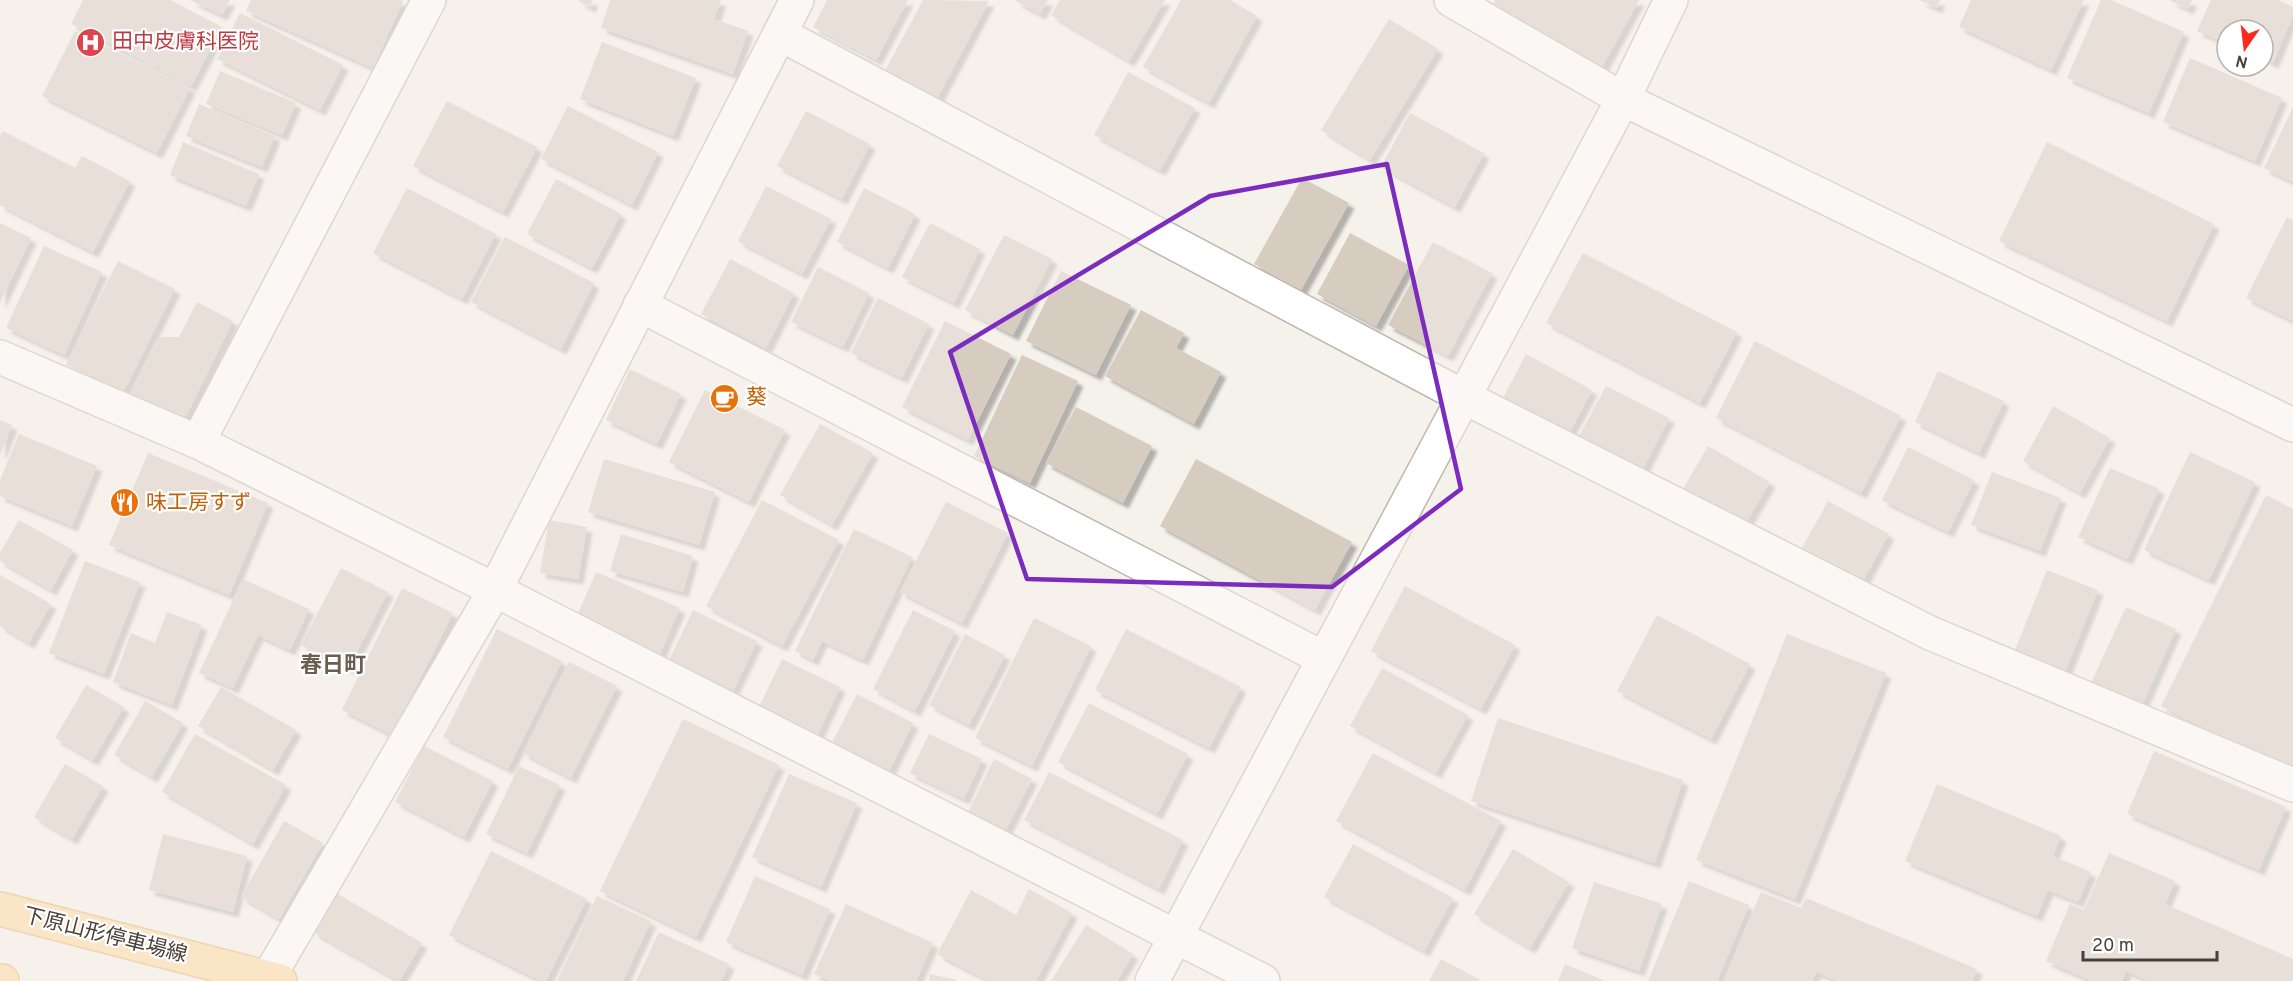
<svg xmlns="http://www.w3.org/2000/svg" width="2293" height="981" viewBox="0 0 2293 981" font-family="Overpass,'Noto Sans JP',sans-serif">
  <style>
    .building { fill: #d7ccc0; filter: url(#shadow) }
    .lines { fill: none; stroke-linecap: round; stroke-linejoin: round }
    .minor-casing { stroke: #c1b8ad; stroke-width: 36 }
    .major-casing { stroke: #e4b469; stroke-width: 36 }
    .minor { stroke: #fff; stroke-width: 33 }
    .major { stroke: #fed89b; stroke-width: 33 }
    .marked { fill: none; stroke: #7b2cbf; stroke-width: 4.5; stroke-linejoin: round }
    .labels { text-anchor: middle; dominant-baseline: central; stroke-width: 4.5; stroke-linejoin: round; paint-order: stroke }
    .health-label { font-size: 21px; fill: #be3a42; stroke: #fff; text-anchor: start }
    .food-label { font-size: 21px; fill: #c56008; stroke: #fff; text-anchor: start }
    .street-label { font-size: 21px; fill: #494138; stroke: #fff }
    .neighbourhood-label { font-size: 22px; font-weight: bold; fill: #6c5e4f; stroke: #fff }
  </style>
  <defs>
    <filter id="shadow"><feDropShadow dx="5.5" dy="5.5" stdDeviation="1.5" flood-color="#0004"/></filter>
  </defs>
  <rect width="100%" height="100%" fill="#f5f1eb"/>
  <!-- building -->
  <path class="building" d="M83,0h87l52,27 -31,59 -120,-62z
    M190,0h40l-8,15z
    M251,0h150l2,1 -30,67 -127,-57z
    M577,0h16l-3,7z
    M610,0h111l-7,19 34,12 -15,43 -132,-46z
    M827,0h81l-32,60 -63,-33z
    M923,0l66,1 -52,98 -52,-28z
    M1014,0h34l-8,14z
    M1060,0h105l-36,61 -78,-46z
    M1181,0h49l27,16 -48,87 -66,-36z
    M1495,0h144l-38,69 -110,-61z
    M1919,0h21l-3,8z
    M1971,0h113l-33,70 -92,-43z
    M2101,0h10l73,32 -35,81 -82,-35z
    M2169,0h23l-4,9z
    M2211,0h67l15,7v8l-20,48 -10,-5v-28h-36v13l-30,-12z
    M240,13l103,52 -23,45 -103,-51z
    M1389,19l49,30 -68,111 -49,-30z
    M75,31l115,57 -33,65 -115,-57z
    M602,42l94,36 -23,58 -93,-37z
    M2190,58l92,40 -27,63 -92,-39z
    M220,71l76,32 -14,32 -76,-31z
    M1128,72l67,36 -35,62 -66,-35z
    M447,101l90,46 -34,65 -90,-46z
    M199,104l76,32 -13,31 -76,-31z
    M568,106l90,46 -26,53 -91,-46z
    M2293,107v75l-29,-14z
    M806,111l64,33 -28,55 -65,-33z
    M1410,113l74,40 -29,54 -74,-40z
    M3,131l72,37 7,-12 48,25 -37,71 -93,-47v-69z
    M183,142l76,32 -13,32 -76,-31z
    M2047,142l167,82 -47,97 -168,-80z
    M1302,178l47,25 -48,87 -47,-26z
    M556,179l65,35 -29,54 -65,-34z
    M766,186l65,33 -29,55 -64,-33z
    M407,188l89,46 -34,65 -89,-46z
    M864,188l51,26 -27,54 -51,-26z
    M2287,217l6,3v101l-47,-23z
    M0,223l31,15 -31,65z
    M930,223l50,26 -26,54 -52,-26z
    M1350,233l59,32 -33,61 -59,-32z
    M1004,235l48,24 -39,76 -48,-25z
    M505,237l89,46 -33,66 -90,-47z
    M1433,242l59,31 -44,83 -60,-31z
    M44,246l58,26 -38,83 -58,-27z
    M1583,253l154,79 -37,71 -154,-80z
    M730,259l64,34 -28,55 -65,-34z
    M118,261l57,28 -52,104 -57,-28z
    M818,267l51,26 -26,54 -52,-25z
    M1061,271l70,34 -35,70 -70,-34z
    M878,298l51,26 -27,54 -51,-25z
    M197,302l36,19 -50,101 -54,-26 29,-59h21z
    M1141,310l43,23 -8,15 45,24 -27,52 -89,-48z
    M945,321l66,33 -43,86 -66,-33z
    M1755,341l146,75 -40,77 -145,-75z
    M1526,354l66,36 -24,45 -66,-35z
    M1022,355l56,26 -48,102 -56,-27z
    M630,369l51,25 -24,50 -51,-24z
    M1938,371l66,30 -25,52 -64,-31z
    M1606,386l63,32 -28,55 -64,-33z
    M705,390l80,40 -36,72 -80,-40z
    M2053,406l57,32 -30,55 -57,-32z
    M1076,407l76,39 -29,57 -77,-40z
    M0,420l12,5 -12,30z
    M820,424l53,29 -41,72 -52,-30z
    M19,434l78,32 -25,60 -72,-30v-16z
    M1708,446l62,36 -28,48 -62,-36z
    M1908,447l66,33 -26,52 -66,-32z
    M2190,452l65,30 -46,98 -65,-30z
    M148,453l120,50 -39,92 -120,-50z
    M604,459l111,33 -16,53 -111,-33z
    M1196,459l156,83 -37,68 -155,-84z
    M2110,468l49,21 -32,70 -49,-22z
    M1992,472l69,26 -21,53 -69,-26z
    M2266,495l27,14v263l-132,-66z
    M762,500l77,40 -57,106 -76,-40z
    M1828,501l61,33 -30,54 -61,-33z
    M946,502l62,31 -46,90 -62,-31z
    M19,520l54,30 -22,40 -51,-29v-8z
    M549,520l38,7 -9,52 -38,-6z
    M854,529l58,28 -49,103 -41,-19 -9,19 -18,-9z
    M621,534l72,22 -10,36 -73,-21z
    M85,561l55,21 -36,92 -55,-21z
    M341,568l47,24 -40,77 -47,-24z
    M2047,570l51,20 -34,85 -51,-20z
    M596,572l84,36 -20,46 -84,-36z
    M0,575l51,29 -22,39 -29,-17z
    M243,579l66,30 -19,41 -32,-15 -25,53 -34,-15z
    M1405,586l110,59 -34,64 -110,-58z
    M402,588l51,25 -61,122 -50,-25z
    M2126,607l50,22 -34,76 -51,-22z
    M693,610l64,31 -24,50 -64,-31z
    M913,610l42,21 -40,80 -42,-22z
    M167,612l35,13 -30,80 -59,-23 18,-49 24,10z
    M1657,615l93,49 -39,75 -94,-48z
    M1034,618l57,28 -59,120 -57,-28z
    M497,629l65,32 -54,108 -65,-32z
    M1126,629l115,58 -32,61 -114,-58z
    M965,634l40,21 -36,70 -40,-20z
    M1787,634l99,39 -91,226 -99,-39z
    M782,659l58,28 -23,49 -58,-29z
    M569,662l48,24 -46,92 -48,-25z
    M1382,668l86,47 -32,58 -86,-47z
    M86,685l38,22 -31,53 -38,-22z
    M221,687l75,43 -23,40 -75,-44z
    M857,694l56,29 -24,48 -57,-28z
    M145,701l38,22 -31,54 -38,-22z
    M1089,703l99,51 -31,60 -99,-52z
    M1498,718l185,62 -28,83 -184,-62z
    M683,719l96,46 -83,172 -96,-46z
    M195,734l91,51 -33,59 -91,-52z
    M929,734l53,25 -18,40 -54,-26z
    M424,746l69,35 -29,56 -69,-35z
    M2154,751l132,56 -27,63 -132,-56z
    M1373,753l128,68 -36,69 -129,-69z
    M994,759l38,20 -27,53 -38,-18z
    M65,764l38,22 -31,53 -38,-22z
    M519,766l41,19 -33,68 -41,-19z
    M1049,772l134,68 -24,49 -135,-69z
    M789,774l68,29 -36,84 -69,-30z
    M1937,784l124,52 -8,20 38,16 -13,30 -30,-12 -11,26 -132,-55z
    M284,821l39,22 -44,76 -38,-22z
    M163,834l84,22 -14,56 -84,-22z
    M1353,844l100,54 -29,53 -100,-54z
    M1513,849l56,33 -39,66 -56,-34z
    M491,851l96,48 -41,82h-5l-92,-46z
    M2109,853l66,28 -10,23 128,55v22h-144l-23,-10 -4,10h-30l-46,-20 24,-57 14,6z
    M755,876l75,33 -28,66 -76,-33z
    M1689,881l60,24 -32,76h-69z
    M1594,882l68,22 -23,67 -67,-23z
    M1029,889l43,24 -36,68h-47l-52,-27 34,-64 45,25z
    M1761,892l40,16 5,-10 171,71 -5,12h-134l-22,-9 -4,9h-88z
    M336,893l86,50 -23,38 -86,-49z
    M597,896l54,25 -28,60h-66z
    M846,904l87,39 -17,38h-85l-17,-7z
    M1086,925l47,29 -16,27h-66z
    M659,932l70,32 -8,17h-85z
    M1441,959l41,22h-53z
    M1565,964l40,17h-47z
    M930,974l27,6v1h-28z"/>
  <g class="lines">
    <defs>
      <path id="minor" d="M1451,0l172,99 670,326
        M780,34l684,363 466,236 363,152
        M640,305l683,353
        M0,357l198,85 297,148 768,391
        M198,442l231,-442
        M268,978l227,-388 302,-590
        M1152,981l471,-882 48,-99"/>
      <path id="major" d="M0,909l280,72
        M0,981h2"/>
    </defs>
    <!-- minor casing -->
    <use href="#minor" class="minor-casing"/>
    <!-- major casing -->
    <use href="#major" class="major-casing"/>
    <!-- minor -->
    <use href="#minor" class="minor"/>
    <!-- major -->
    <use href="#major" class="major"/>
  </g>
  <!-- marked area -->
  <path d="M0 0H2293V981H0ZM1387,164l74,325 -129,98 -305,-8 -77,-227 260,-156z" fill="#f5f1eb" fill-opacity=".55" fill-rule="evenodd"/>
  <path class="marked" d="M1387,164l74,325 -129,98 -305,-8 -77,-227 260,-156z"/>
  <!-- icons -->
  <defs>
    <symbol id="hospital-disc" viewBox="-11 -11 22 22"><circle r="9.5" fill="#e0444e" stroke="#fff"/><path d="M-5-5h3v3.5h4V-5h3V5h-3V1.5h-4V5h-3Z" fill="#fff"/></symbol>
    <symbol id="cafe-disc" viewBox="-11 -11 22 22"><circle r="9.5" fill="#e8710a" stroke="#fff"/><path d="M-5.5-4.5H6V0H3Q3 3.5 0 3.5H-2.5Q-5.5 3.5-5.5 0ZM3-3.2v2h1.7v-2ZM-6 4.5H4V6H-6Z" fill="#fff"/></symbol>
    <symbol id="restaurant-disc" viewBox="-11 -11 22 22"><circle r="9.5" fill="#e8710a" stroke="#fff"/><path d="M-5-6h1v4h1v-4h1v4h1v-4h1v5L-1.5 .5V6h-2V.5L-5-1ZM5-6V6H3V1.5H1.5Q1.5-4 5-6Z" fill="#fff"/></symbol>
  </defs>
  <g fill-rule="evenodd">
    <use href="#hospital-disc" x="74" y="26" width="33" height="33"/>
    <use href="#cafe-disc" x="708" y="382" width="33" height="33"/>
    <use href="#restaurant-disc" x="108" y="486" width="33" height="33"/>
  </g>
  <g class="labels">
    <!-- health labels -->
    <g class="health-label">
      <text x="112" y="42">田中皮膚科医院</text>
    </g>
    <!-- food labels -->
    <g class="food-label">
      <text x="746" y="398">葵</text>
      <text x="146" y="503">味工房すず</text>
    </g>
    <!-- street labels -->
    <g class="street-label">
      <text transform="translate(105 936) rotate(14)">下原山形停車場線</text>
    </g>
    <!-- neighbourhood labels -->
    <g class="neighbourhood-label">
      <text x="333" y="666">春日町</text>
    </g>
  </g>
  <!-- north arrow -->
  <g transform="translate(2245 48) rotate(194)"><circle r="28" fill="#ffffff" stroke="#b6b3af" stroke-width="1.5"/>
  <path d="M0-4.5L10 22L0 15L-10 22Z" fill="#fa2a1d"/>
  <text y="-9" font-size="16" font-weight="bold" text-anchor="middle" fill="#494138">N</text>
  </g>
  <!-- scale -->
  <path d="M2083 951v9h134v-9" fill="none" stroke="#494138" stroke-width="3"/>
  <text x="2092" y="951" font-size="18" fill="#494138" stroke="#ffffff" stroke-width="4.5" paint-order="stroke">20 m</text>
</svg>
